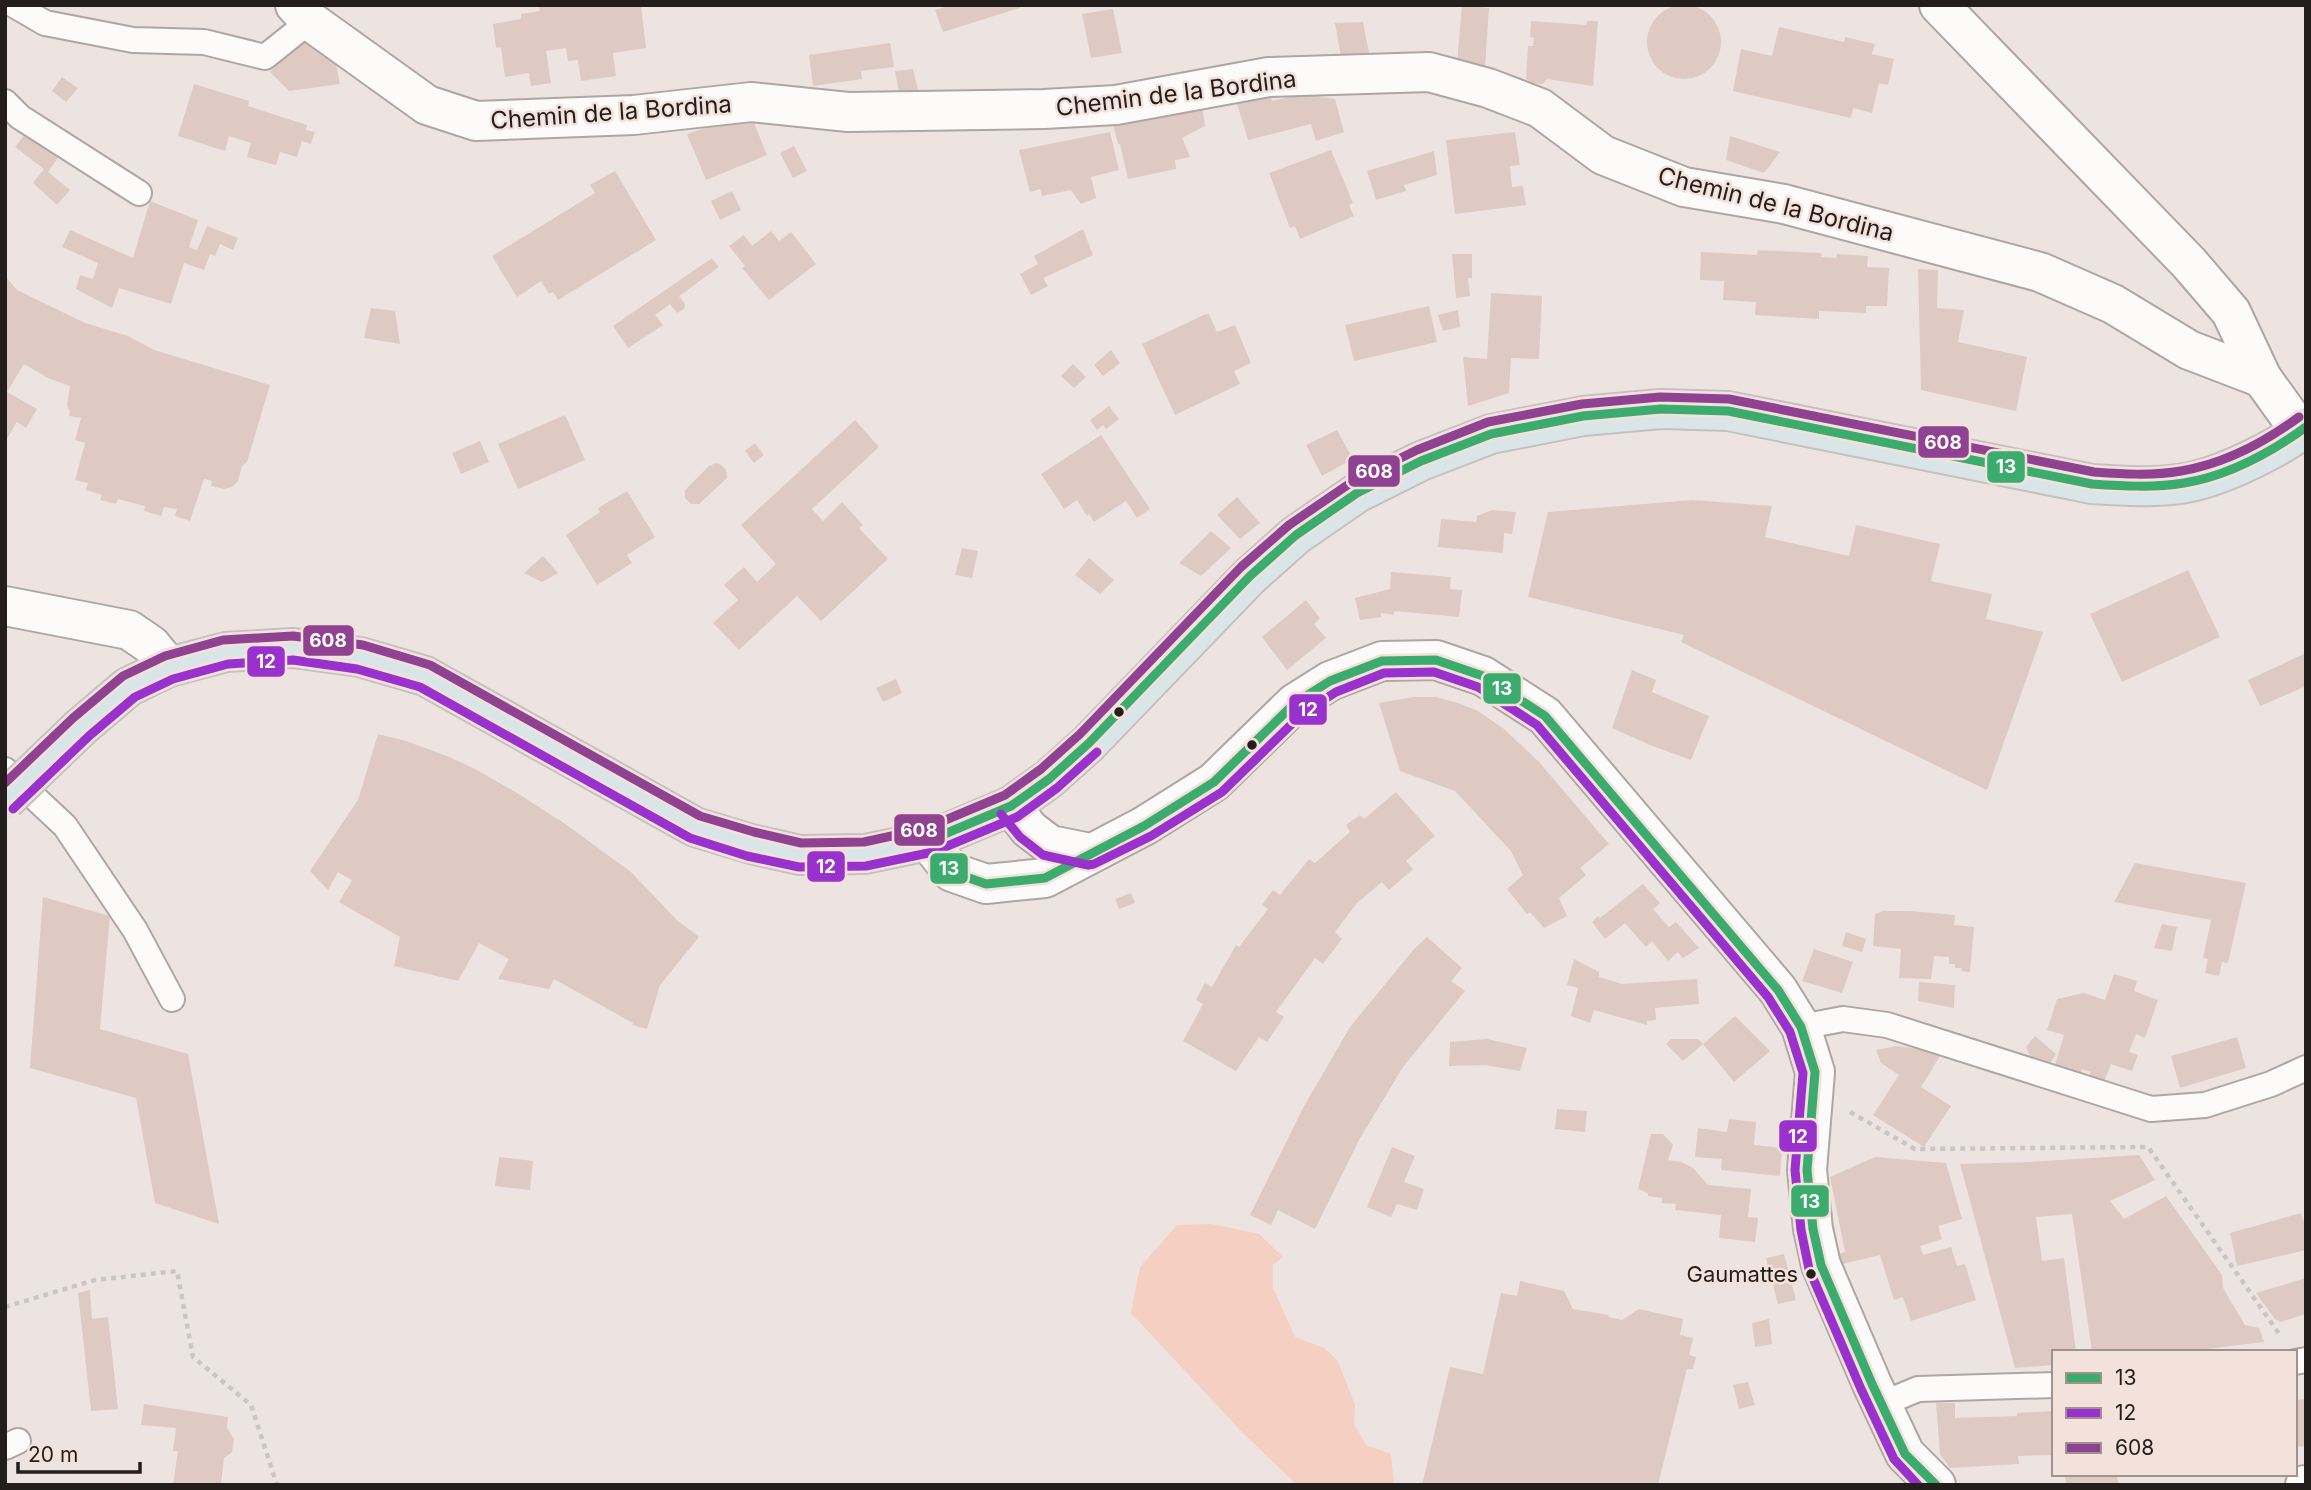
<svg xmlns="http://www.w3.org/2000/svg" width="2311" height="1490" viewBox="0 0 2311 1490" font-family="Inter,sans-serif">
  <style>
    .green { fill: #f5cfc1 }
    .building { fill: #decac2 }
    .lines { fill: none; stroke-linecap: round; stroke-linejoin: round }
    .service-casing { stroke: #ada6a4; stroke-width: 28 }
    .minor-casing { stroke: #ada6a4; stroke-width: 42 }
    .primary-casing { stroke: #c4c0be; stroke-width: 42 }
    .path { stroke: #cac6c6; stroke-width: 4.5; stroke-dasharray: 5 5; stroke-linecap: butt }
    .service { stroke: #fcfbfa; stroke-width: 24 }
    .minor { stroke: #fcfbfa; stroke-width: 38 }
    .primary { stroke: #d9e5e6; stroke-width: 38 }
    .primary-bridge-casing { stroke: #c4c0be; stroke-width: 42; stroke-linecap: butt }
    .primary-bridge { stroke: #d9e5e6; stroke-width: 38 }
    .bus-1-casing { stroke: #f3e2db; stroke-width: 14 }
    .bus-2-casing { stroke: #f3e2db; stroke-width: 14 }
    .bus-3-casing { stroke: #f3e2db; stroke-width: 14 }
    .bus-1 { stroke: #3bac6d; stroke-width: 9 }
    .bus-2 { stroke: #9932cc; stroke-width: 9 }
    .bus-3 { stroke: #904292; stroke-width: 9 }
    .bus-dot { fill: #231d1b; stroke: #f3e2db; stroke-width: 2.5 }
    .labels { text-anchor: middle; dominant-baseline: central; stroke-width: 5; stroke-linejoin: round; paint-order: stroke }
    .bus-label { font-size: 22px; fill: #231d1b; stroke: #f3e2db; text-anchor: end }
    .street-label { font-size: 24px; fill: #231d1b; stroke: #f3e2db }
    .line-badge { stroke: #f3e2db; stroke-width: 2.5 }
    .badge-label { font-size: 19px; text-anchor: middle; font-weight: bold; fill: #fff }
  </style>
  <rect width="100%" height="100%" fill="#ede4e1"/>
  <!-- green -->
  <path class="green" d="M1212,1224l47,10 24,23 -10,8v23l22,49 29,11 14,13 17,44 -1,19 12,21 25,9 3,31h-97l-57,-55 -109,-117 9,-46 37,-42z"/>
  <!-- building -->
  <path class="building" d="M1647 42a37 37 0 1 1 74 0a37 37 0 1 1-74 0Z
    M541,5h100l5,43 -33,5 3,23 -35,5 -3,-21 -10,1 -2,-13 -20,3 5,32 -20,3 -2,-13 -24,4 -4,-30 -5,1 -3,-24 28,-5v-5l19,-3 -1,-5z
    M952,5h67l1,3 -77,24 -8,-22z
    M1462,5l27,3 -4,60 -28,-5z
    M1113,9l9,44 -31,5 -9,-44z
    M1531,21l55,4 1,-4h11l-5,65 -46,-7 -4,5 -12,-1 -5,-4 2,-33h5l1,-8 -4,-1z
    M1363,22l7,36 -29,-1 -6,-34z
    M1779,27l65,15 1,-5 30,7 -3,10 22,5 -6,26 -9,-2 -7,30 -19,-5 -2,10 -118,-27 8,-42 31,7z
    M304,39l31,21 5,24 -51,7 -19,-19z
    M890,43l4,24 -33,4 1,8 -49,7 -4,-31z
    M913,69l5,21 14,14 -31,-2 -6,-31z
    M62,77l16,11 -12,14 -14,-11z
    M194,84l55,17 -1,5 59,19 -1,5 9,2 -4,12 -9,-3 -5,16 -17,-5 -4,13 -29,-8 4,-14 -22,-7 -4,15 -47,-15z
    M1268,88l4,13 31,-7 32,5 9,33 -28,9 -5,-17 -63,16 -14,-46z
    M1201,100l4,26 -23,12 8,19 -15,3 1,9 -48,10 -8,-35h-2l-7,-28z
    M750,113l17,42 -61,25 -19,-46z
    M1110,132l9,38 -28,7 5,21 -15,6 -10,-14 -29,6 -2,-7 -10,3 -11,-42z
    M1515,132l5,33 -10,1 2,21 11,-1 3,19 -71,9 -9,-74z
    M26,133l36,19 -14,20 22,18 -13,15 -24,-22 11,-14 -29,-22z
    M1730,136l50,16 -16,21 -38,-13z
    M794,146l13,25 -14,7 -13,-25z
    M1331,150l22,53 -4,2 5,11 -54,23 -5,-13 -5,2 -21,-55z
    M1434,151l3,24 -33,10 2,6 -30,9 -9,-29z
    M615,171l41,69 -98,60 -5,-8 -4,2 -8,-13 -24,16 -25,-41 103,-63 -5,-8z
    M732,191l9,19 -21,10 -9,-19z
    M150,201l48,19 -9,27 8,3 10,-24 31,12 -5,12 -13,-6 -5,12 -5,-2 -6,16 -20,-7 -13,41 -52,-16 -7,20 -36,-19 4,-14 13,4 5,-16 -36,-16 8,-17 63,28z
    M1083,229l10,26 -50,23 5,8 -17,9 -11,-21 18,-10 -4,-8z
    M771,231l8,10 12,-9 25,32 -47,36 -27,-32 3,-2 -16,-20 15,-11 8,11z
    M1758,250l64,3 -1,4 15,1 1,-4 31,2 -1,11 22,1 -2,38h-21v7l-47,-2v8l-64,-4 1,-13 -33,-2 1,-19 -24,-1 1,-28 56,3z
    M1452,254h20v24h-4l2,18 -14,2z
    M712,258l7,9 -40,29 6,8 -1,5 -7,4 -7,-9 -15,11 8,10 -35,23 -15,-22z
    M1918,269l20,1 -1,38 27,2 -6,32 69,15 -11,54 -95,-21z
    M5,276l12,14 68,33 43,13 26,14 116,35 -23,77 -5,4 -4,15 -6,6 -8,2 -13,-3 1,-5 -8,-2 -14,42 -15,-5 2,-7 -13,-2 -3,9 -17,-5 1,-5 -27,-7 -2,5 -16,-4 2,-5 -16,-5 2,-7 -13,-3 10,-37 -10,-3 6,-22 -12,-2 1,-5 -3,-5 3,-20 -22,-8 -24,-14 -17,28 30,17 -11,19 -9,-6 -12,20z
    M1491,293l51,3 -3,63 -28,-1 -2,35 -41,13 -5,-49 24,2z
    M1429,306l8,36 -83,19 -9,-36z
    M371,308l24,3 5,33 -36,-6z
    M1458,310l2,17 -17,4 -5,-16z
    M1206,314h3l8,18 18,-7 16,38 -17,8 6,13 -65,31 -33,-71z
    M1111,350l9,13 -17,13 -9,-11z
    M1073,364l13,13 -12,11 -13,-12z
    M1109,406l10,13 -13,10 -3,-4 -6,5 -7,-10z
    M565,415l20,45 -67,29 -20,-45z
    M855,420l24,27 -67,62 11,12 19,-19 21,23 -4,3 29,31 -67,62 -24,-25 -58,54 -26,-27 25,-23 -14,-15 20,-18 13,15 19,-18 -35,-39z
    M1337,430l16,29 -31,17 -16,-31z
    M1101,435l49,74 -13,9 -11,-17 -32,21 -5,-8 -2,2 -10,-16 -13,9 -23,-35z
    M480,441l9,21 -28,12 -9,-21z
    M755,443l9,12 -10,8 -9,-12z
    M716,463l4,1 6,6 1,8 -28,26h-8l-6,-6v-8l24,-24z
    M627,491l28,46 -28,18 5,8 -35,22 -31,-50 34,-23 -2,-4z
    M1237,497l23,26 -20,16 -23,-24z
    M1692,500l80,6 -7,31 84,19 7,-31 84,19 -9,37 61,13 -6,25 57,13 -56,158 -306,-148 3,-7 -156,-38 20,-85z
    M1492,510l24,2 -4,22 -8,-1 -1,20 -65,-6 3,-28 35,3 1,-6z
    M1211,531l20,17 -30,28 -22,-13z
    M962,548l16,3 -6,27 -17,-3z
    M543,556l15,17 -16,9 -18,-9z
    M1089,558l25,22 -14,14 -25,-19z
    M2188,570l32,67 -98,45 -32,-68z
    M1391,572l60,5 -1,12 12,1 -3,27 -65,-6v4l-13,-2v4l-21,3 -5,-22 35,-9z
    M1306,600l14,18 -6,6 12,14 -39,32 -25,-33z
    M2306,653v38l-2,-4 -44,19 -12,-26z
    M1632,670l24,10 -4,12 57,24 -18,44 -41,-15 -38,-17z
    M896,679l6,14 -19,9 -7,-14z
    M1413,697h23l22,6 20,8 26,18 35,33 70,82 -29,24 6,7 -27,23 8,18 -23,12 -14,-16 -3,2 -20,-25 16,-14 -12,-24 -56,-60 -55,-20 -21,-68z
    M378,734l28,7 41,15 28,13 42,24 47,30 67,49 46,48 22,17 -39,48 -13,44 -15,-4 1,-2 -79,-44 -5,10 -51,-10 11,-20 -30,-16 -21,38 -64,-15 6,-29 -61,-35 13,-22 -14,-8 -10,18 -18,-19 48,-71z
    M1396,792l39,44 -29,25 7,8 -24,21 -7,-8 -25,21 -22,29 7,7 -19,25 -8,-6 -39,54 8,5 -17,25 -8,-5 -23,34 -53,-30 20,-37 -7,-4 9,-17 7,4 24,-42 3,2 29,-38 -6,-4 11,-15 7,5 29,-36 6,4 35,-31 -4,-7 14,-10 4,4z
    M2135,863l111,20 -18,80 -6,-1 -3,14 -14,-3 3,-14 -5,-1 8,-38 -97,-18z
    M1643,884l17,19 -7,6 16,18 7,-5 23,26 -16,10 -5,-6 -10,9 -16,-20 -6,6 -21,-24 -20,16 -13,-17 6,-6 2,2z
    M1131,893l4,10 -16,6 -4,-10z
    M43,897l67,19 -10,113 88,25 31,170 -64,-21 -19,-105 -106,-30z
    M1883,911h27l45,4 -1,10 20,2 -4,45 -9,-1 1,-3h-7v-4h-6v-7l-15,-1 -3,23 -32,-1 2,-29 -28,-3 2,-32z
    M2162,924l15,3 -5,24 -18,-3z
    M1846,932l20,7 -4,13 -20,-6z
    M1427,937l35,31 -11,13 14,10 -62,76 -44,73 -44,89 -37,-19 -7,15 -21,-10 53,-107 47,-81 64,-78z
    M1814,949l39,13 -11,31 -40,-12z
    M1574,959l25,13v5l23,7 75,-5 2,25 -44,4 1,12 -9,1v4l-53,-15 -4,13 -19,-7 7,-28 -11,-3z
    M2114,974l23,7 -3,10 24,9 -13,38 -9,-4 -7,18 9,3 -6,16 -21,-7 -7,18 -15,-6 2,-4 -9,-3 -1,4 -26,-8 9,-30 -17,-5 10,-31 27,-6 21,7z
    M1919,982l36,3 -1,23 -36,-7z
    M1735,1016l35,35 -36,31 -31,-38 -20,17 -17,-17 5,-5h27l5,5z
    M2035,1036l21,18 -6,9 -20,-7 -4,-9z
    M2237,1037l9,31 -66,20 -9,-32z
    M1487,1039l40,9 -7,23 -35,-6 -36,1 1,-24z
    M1896,1046l18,2 26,8 -19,31 30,19 -27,41 -51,-32 26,-40 -18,-12 -5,-13z
    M1557,1109l30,2 -2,21 -30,-3z
    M1729,1119l27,3 -2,23 28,3 -2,28 -59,-6 1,-11 -27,-2 3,-29 29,4z
    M1651,1134h12l10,11 -5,15 13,2 12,6 15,17 43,4 -3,28 10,1 -3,24 -36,-4 2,-23 -46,-5 1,-6 -14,-1v-5l-14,-2v-3l-10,-4z
    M1392,1147l23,9 -11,26 20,7 -7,21 -20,-6 -6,13 -24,-10z
    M2139,1155l16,25 -45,21 14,18 42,-23 56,79 1,13 22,37 14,3 5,14 -82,10h-90l-20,-138 -36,3 6,44 22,-3 12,94h-22v13l-39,3 -55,-204 69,-2z
    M499,1157l34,4 -3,29 -35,-4z
    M1875,1157l71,6 16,56 -24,7 4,13 -22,7 3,9 28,-8 6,19 8,-2 11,36 -65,21 -8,-24 -9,3 -14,-45 -37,9 -5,-10 7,-2 -15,-75z
    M2301,1213l5,16v21l-69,16 -7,-33z
    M1784,1254l12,46 -18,4 -12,-46z
    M2306,1278v36l-26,8 -5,-3 -19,-26z
    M1520,1281l44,10 9,18 36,6 -1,2 14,3 17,-11 44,10 -3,16 13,3 -4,17 7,2 -3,12h-6l-29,116h-236l28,-118 33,7 18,-81 16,3z
    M90,1290l2,29 16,-2 10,92 -27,2 -13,-118z
    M1769,1319l3,25 -17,3 -3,-24z
    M1748,1382l7,23 -16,4 -6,-24z
    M2306,1399v47l-11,1v-47z
    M1936,1403h19v15l62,-2v-3l37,-2v44l-36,1 1,8 -69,4 -10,-14z
    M144,1404l84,13 -1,11 7,11 -2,13 -8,6 -3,27h-48l5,-34h-5l3,-23 -35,-3z
    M2065,1474h51l3,11h-53z"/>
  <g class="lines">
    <defs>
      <path id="service" d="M14,5l31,18 88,17 71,2 61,15 45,-36
        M5,102l15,15 119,76
        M5,770l60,56 70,104 37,69
        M1801,1027l42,-8 44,6 264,84 54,-4 66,-21 35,-16
        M2295,1362l11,-2
        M1882,1404l36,-15 136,-4
        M5,1447l13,-6"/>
      <path id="minor" d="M295,5l15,16 117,84 49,16 158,-6 117,-13 97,10 196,-3 72,-4 153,-28 160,-5 59,16 52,20 63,47 81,32 100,17 256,68 73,32 76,46 73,28
        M1939,5l250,258 42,49 31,66 38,53
        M5,606l124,24 22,15 18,22
        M1011,806l18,23 21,16 40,8
        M928,841l24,31 34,12 59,-6 99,-52 70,-44 81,-79 35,-22 52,-20 54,-1 47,16 62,40 233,274 23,37 14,45 -8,98 6,59 8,36 51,119 33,70 31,31
        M2305,1485h1"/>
      <path id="primary" d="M128,687l41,-20 57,-15 67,-4 67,9 65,19 270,151 56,17 49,11 65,-1 63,-13 83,-35 38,-27 40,-36 161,-167 46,-41 61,-42 64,-32 70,-27 92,-18 78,-7 67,2 364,73c34,2 70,5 103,-3 33,-8 84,-33 111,-54"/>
    </defs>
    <!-- service casing -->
    <use href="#service" class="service-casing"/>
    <!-- minor casing -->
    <use href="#minor" class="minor-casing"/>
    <!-- primary casing -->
    <use href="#primary" class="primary-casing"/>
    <!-- path -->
    <path class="path" d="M1850,1112l65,37 233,-2 132,188
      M5,1307l90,-27 82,-9 16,86 58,48 26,80"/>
    <!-- service -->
    <use href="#service" class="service"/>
    <!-- minor -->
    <use href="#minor" class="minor"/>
    <!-- primary -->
    <use href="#primary" class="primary"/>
    <defs>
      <path id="primary-bridge" d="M5,800l76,-73 47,-40"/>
    </defs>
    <!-- primary-bridge casing -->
    <use href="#primary-bridge" class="primary-bridge-casing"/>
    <!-- primary-bridge -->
    <use href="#primary-bridge" class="primary-bridge"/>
    <defs>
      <path id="bus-1" d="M1936,1485l-31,-31 -33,-70 -51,-119 -8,-36 -6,-59 8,-98 -14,-45 -23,-37 -233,-274 -62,-40 -47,-16 -54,1 -52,20 -35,22 -81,79 -70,44 -99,52 -59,6 -34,-12 -24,-31 83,-35 38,-27 40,-36 161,-167 46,-41 61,-42 64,-32 70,-27 92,-18 78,-7 67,2 364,73c30,2 62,4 92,-1 43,-7 86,-30 122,-56"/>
      <path id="bus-2" d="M13,809l76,-73 46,-39 38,-18 55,-15 65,-4 64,9 63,18 270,151 57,18 52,11 67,-1 67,-14 84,-35 40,-29 40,-36
        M1001,814l19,23 23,18 45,10 6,-1 57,-28 71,-44 81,-79 33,-21 48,-19 50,-1 44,15 59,38 231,272 22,35 13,41 -8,97 6,60 8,39 52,120 33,70 24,26"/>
      <path id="bus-3" d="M5,783l68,-65 50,-42 42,-20 58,-16 70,-4 70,9 67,20 270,151 54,16 47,11 63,-1 60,-13 81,-34 36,-26 39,-35 161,-167 48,-42 63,-43 65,-32 71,-28 94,-18 78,-7 69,2 365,73c28,2 58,4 87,-1 42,-7 84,-29 118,-54"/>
    </defs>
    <!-- bus-1 casing -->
    <use href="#bus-1" class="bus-1-casing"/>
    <!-- bus-2 casing -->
    <use href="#bus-2" class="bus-2-casing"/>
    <!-- bus-3 casing -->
    <use href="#bus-3" class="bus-3-casing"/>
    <!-- bus-1 -->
    <use href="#bus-1" class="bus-1"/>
    <!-- bus-2 -->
    <use href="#bus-2" class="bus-2"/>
    <!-- bus-3 -->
    <use href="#bus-3" class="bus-3"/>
  </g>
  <!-- markers -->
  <g class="bus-dot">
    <circle cx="1119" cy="712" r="6"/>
    <circle cx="1252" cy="745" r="6"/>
    <circle cx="1811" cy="1274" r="6"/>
  </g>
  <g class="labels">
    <!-- bus labels -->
    <g class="bus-label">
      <text x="1798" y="1274">Gaumattes</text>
    </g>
    <!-- street labels -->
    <g class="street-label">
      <text transform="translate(1176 93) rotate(-7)">Chemin de la Bordina</text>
      <text transform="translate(611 112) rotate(-4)">Chemin de la Bordina</text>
      <text transform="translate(1776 204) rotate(14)">Chemin de la Bordina</text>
    </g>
  </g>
  <g class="line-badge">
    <rect x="1917" y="425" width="53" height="34" rx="7" fill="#904292"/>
    <rect x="1986" y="450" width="40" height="34" rx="7" fill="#3bac6d"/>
    <rect x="1347" y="454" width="54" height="34" rx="7" fill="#904292"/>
    <rect x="302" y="624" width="53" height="33" rx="7" fill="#904292"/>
    <rect x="246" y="645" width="40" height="33" rx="7" fill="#9932cc"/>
    <rect x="1482" y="672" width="40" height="33" rx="7" fill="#3bac6d"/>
    <rect x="1288" y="693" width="40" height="33" rx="7" fill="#9932cc"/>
    <rect x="893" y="813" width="53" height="34" rx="7" fill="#904292"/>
    <rect x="806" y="850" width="40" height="33" rx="7" fill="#9932cc"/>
    <rect x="929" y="852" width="40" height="33" rx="7" fill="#3bac6d"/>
    <rect x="1778" y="1119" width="40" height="34" rx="7" fill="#9932cc"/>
    <rect x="1790" y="1184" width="40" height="34" rx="7" fill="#3bac6d"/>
  </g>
  <g class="badge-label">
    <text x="1943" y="449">608</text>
    <text x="2006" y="473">13</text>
    <text x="1374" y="478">608</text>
    <text x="328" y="647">608</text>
    <text x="266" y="668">12</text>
    <text x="1502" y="695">13</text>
    <text x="1308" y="716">12</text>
    <text x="919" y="837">608</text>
    <text x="826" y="873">12</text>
    <text x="949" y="875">13</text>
    <text x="1798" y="1143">12</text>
    <text x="1810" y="1208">13</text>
  </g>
  <!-- border -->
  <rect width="2311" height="1490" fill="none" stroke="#231d1b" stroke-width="14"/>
  <!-- legend -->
  <rect x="2052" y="1350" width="245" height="126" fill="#f3e2db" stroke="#a0938e" stroke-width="2"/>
  <rect x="2066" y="1373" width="35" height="10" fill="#3bac6d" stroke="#a0938e" stroke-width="2"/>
  <text x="2115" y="1385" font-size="21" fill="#231d1b">13</text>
  <rect x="2066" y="1408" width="35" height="10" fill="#9932cc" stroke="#a0938e" stroke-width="2"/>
  <text x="2115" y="1420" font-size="21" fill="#231d1b">12</text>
  <rect x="2066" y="1443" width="35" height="10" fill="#904292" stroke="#a0938e" stroke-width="2"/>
  <text x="2115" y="1455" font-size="21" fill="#231d1b">608</text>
  <!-- scale -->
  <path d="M18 1462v10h122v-10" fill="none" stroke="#231d1b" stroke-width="3.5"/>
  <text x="28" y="1462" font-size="21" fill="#231d1b" stroke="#f3e2db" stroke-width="5" paint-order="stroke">20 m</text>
</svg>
